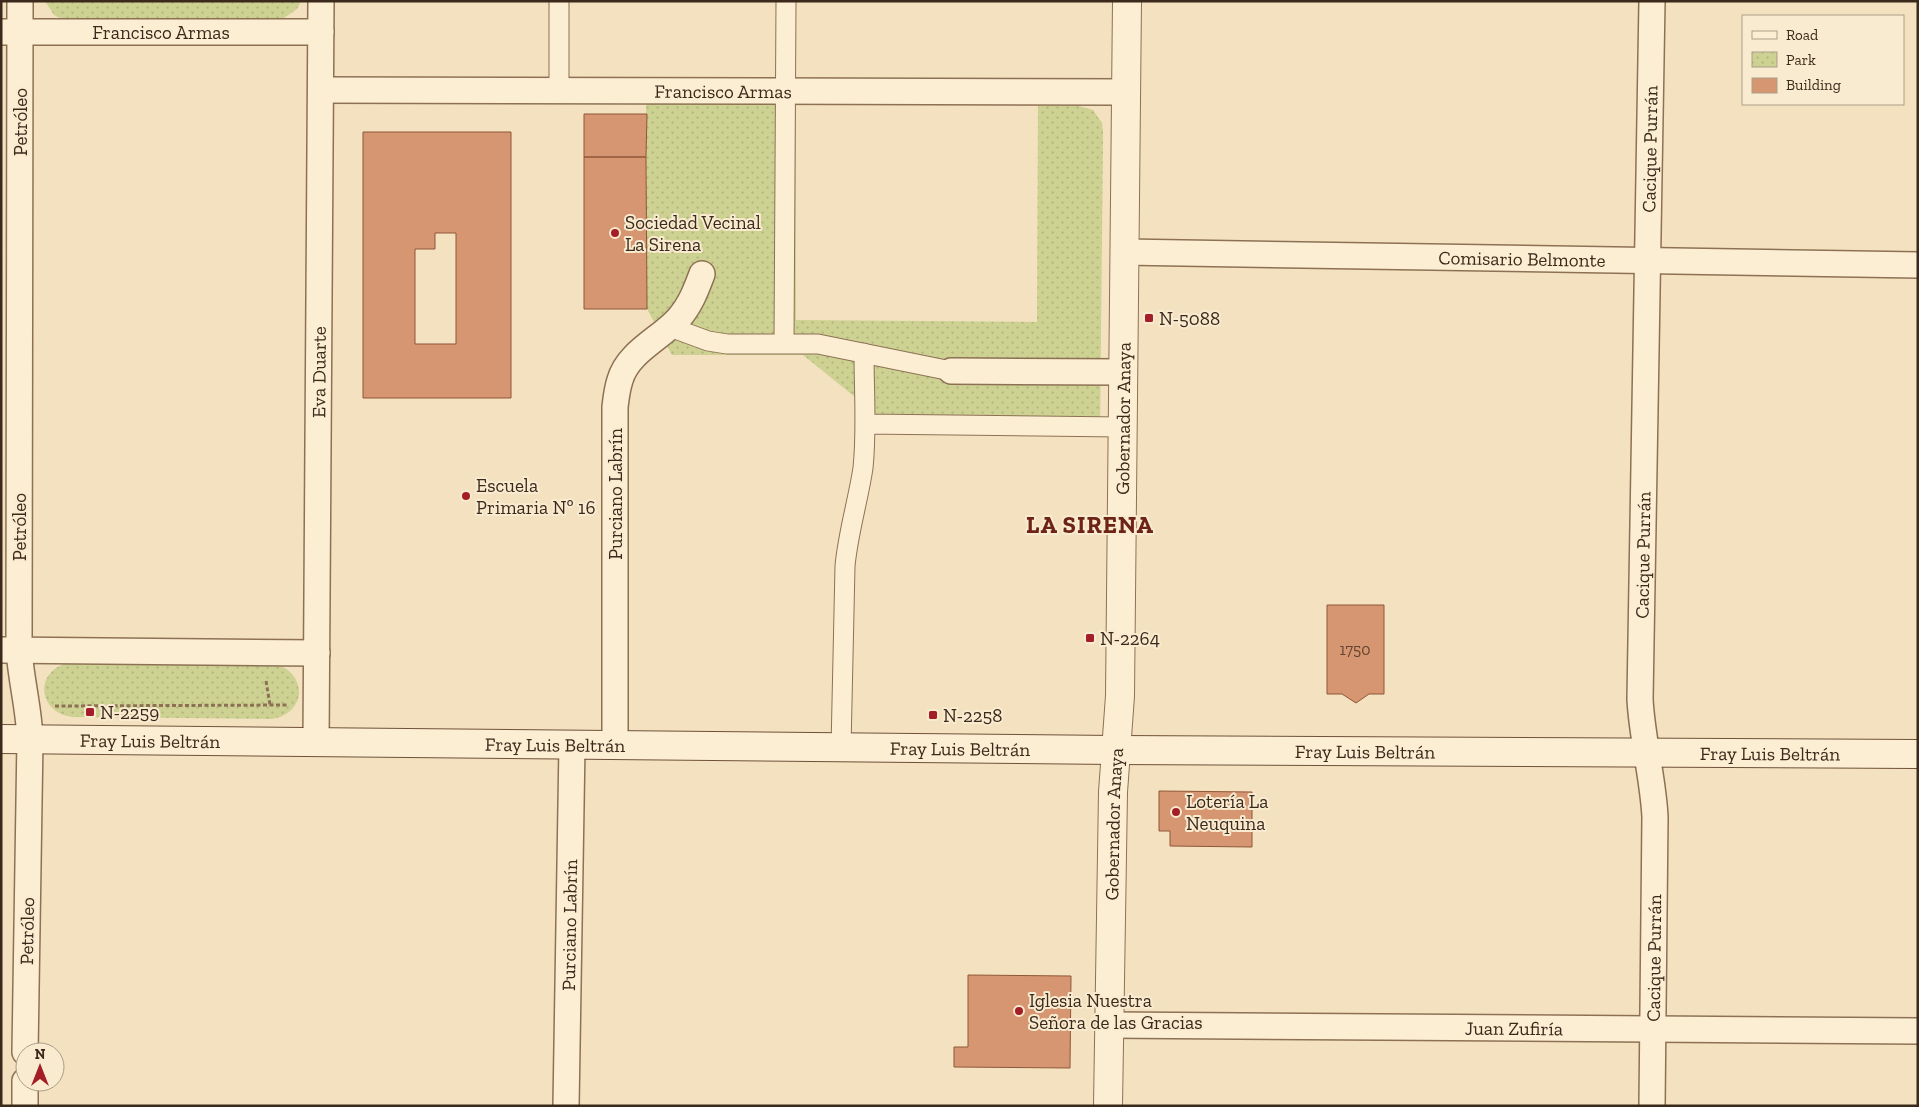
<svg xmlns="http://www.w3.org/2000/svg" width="1919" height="1107" viewBox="0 0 1919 1107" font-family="'Zilla Slab',serif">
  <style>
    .park { fill: url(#park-dots) }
    .building { fill: #d59671; stroke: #8f5738; fill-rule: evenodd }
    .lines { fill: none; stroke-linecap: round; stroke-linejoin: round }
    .pedestrian-casing { stroke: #8e7155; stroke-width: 21 }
    .minor-casing { stroke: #8e7155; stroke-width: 28 }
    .tertiary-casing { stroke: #8e7155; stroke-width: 30 }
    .secondary-casing { stroke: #6f5139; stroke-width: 30 }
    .path { stroke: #8e7155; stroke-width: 3; stroke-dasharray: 4 2.5; stroke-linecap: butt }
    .pedestrian { stroke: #fceed3; stroke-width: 19 }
    .minor { stroke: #fceed3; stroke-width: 25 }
    .tertiary { stroke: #fceed3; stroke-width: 28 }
    .secondary { stroke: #fceed3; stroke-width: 28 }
    .poi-dot { fill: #a31e26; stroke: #f9ebd0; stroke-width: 2 }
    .labels { text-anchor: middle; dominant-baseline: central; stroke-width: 4; stroke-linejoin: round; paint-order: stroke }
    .number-label { font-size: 16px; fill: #624430 }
    .street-label { font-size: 19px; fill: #3b291b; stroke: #f9ebd0 }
    .poi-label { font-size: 19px; fill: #3b291b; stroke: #f9ebd0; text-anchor: start }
    .district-label { font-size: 24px; font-weight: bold; letter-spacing: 1px; fill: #6d2416; stroke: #f9ebd0 }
  </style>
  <defs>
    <pattern id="park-dots" width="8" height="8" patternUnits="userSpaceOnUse" patternTransform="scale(1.25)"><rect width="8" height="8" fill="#cdd292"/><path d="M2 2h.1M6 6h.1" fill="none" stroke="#b1b47d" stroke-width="1.8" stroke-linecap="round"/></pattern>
  </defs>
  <rect width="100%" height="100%" fill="#f3e1bf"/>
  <!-- park -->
  <path class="park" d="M45,1h256l-4,8 -16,11h-217l-10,-5z
    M646,104h150v216l241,2 1,-216h41l14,4 9,13 1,9 -3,304 -203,-5 -94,-76h-131l-25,-46z
    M72,662l200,1c36,8 36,50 0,56l-200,-2c-37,-6 -37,-49 0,-55z"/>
  <!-- building -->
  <path class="building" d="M584,114h63l-1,43h-62z
    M363,132h148v266h-148zM435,233h21v111h-41v-95h20z
    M584,157h62l1,152h-63z
    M1327,605h57v89h-15l-13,9 -14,-9h-15z
    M1159,791l93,1v55l-82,-1v-15h-11z
    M968,975l103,1 -1,92 -116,-1v-20h14z"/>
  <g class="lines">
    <defs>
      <path id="pedestrian" d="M559,1v90
        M670,327l38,14 19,3h91l133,27
        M784,344l2,-343
        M865,424l257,3
        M841,748l4,-182c3,-33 13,-65 18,-98 4,-38 1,-77 1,-115"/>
      <g id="minor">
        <path d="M20,1l-1,649c2,30 10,59 11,89l-5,313"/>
        <path id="s1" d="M1,32h320"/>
        <path id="s2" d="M321,90l805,2"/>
        <path id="s3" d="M1124,252l794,13"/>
        <path d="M951,371l172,1"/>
        <path d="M1,650l316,3"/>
        <path id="s4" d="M316,743l5,-742"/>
        <path d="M615,746v-339c1,-9 2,-18 5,-27 8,-28 40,-41 58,-61 12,-13 18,-29 24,-45"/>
        <path id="s5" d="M1109,1025l809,6"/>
        <path d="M25,1106v-25"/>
        <path id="s6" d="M566,1106l6,-361"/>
        <path id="s7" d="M1652,1106l3,-289c-2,-40 -13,-78 -15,-118l12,-698"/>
      </g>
      <g id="tertiary">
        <path id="s8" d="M1108,1106l5,-314 7,-96 7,-695"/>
      </g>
      <g id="secondary">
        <path id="s9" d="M1,739l1115,11 802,4"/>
      </g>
    </defs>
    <!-- pedestrian casing -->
    <use href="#pedestrian" class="pedestrian-casing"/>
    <!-- minor casing -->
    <use href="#minor" class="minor-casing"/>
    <!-- tertiary casing -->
    <use href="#tertiary" class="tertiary-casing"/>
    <!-- secondary casing -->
    <use href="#secondary" class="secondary-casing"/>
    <!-- path -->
    <path class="path" d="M266,681l4,24
      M55,706l233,-1"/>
    <!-- pedestrian -->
    <use href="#pedestrian" class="pedestrian"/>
    <!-- minor -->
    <use href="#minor" class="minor"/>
    <!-- tertiary -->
    <use href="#tertiary" class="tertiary"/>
    <!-- secondary -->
    <use href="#secondary" class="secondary"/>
  </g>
  <!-- markers -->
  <g class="poi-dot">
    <circle cx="615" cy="233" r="5"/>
    <rect x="1144" y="313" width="10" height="10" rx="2.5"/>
    <circle cx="466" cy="496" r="5"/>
    <rect x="1085" y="633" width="10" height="10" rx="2.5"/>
    <rect x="85" y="707" width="10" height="10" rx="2.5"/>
    <rect x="928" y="710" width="10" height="10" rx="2.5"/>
    <circle cx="1176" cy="812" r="5"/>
    <circle cx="1019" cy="1011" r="5"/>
  </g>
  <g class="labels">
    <!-- number labels -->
    <g class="number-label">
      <text x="1355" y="649">1750</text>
    </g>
    <!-- street labels -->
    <g class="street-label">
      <text stroke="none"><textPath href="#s1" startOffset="160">Francisco Armas</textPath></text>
      <text stroke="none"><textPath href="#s2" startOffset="402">Francisco Armas</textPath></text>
      <text transform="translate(20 122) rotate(-90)">Petróleo</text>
      <text stroke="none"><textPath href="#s7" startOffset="958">Cacique Purrán</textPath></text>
      <text stroke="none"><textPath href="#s3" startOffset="398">Comisario Belmonte</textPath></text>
      <text stroke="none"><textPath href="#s4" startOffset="371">Eva Duarte</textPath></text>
      <text stroke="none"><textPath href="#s8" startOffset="688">Gobernador Anaya</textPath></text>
      <text transform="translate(615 494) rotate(-90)">Purciano Labrín</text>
      <text transform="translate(19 527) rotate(-90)">Petróleo</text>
      <text stroke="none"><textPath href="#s7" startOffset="552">Cacique Purrán</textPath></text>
      <text stroke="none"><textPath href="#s9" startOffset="149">Fray Luis Beltrán</textPath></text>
      <text stroke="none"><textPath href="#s9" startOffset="554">Fray Luis Beltrán</textPath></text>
      <text stroke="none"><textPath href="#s9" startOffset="959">Fray Luis Beltrán</textPath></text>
      <text stroke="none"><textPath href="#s9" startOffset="1364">Fray Luis Beltrán</textPath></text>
      <text stroke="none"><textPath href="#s9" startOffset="1769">Fray Luis Beltrán</textPath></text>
      <text stroke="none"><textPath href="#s8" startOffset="282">Gobernador Anaya</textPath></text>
      <text stroke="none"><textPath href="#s6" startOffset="181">Purciano Labrín</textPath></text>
      <text transform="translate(27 931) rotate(-89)">Petróleo</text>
      <text stroke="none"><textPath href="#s7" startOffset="148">Cacique Purrán</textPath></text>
      <text stroke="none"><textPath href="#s5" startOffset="405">Juan Zufiría</textPath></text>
    </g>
    <!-- poi labels -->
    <g class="poi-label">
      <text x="625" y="222">Sociedad Vecinal<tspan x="625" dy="22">La Sirena</tspan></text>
      <text x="1159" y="318">N-5088</text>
      <text x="476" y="485">Escuela<tspan x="476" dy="22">Primaria Nº 16</tspan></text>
      <text x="1100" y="638">N-2264</text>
      <text x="100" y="712">N-2259</text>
      <text x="943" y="715">N-2258</text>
      <text x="1186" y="801">Lotería La<tspan x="1186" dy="22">Neuquina</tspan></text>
      <text x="1029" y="1000">Iglesia Nuestra<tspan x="1029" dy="22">Señora de las Gracias</tspan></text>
    </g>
    <!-- district labels -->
    <g class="district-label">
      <text x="1090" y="524">LA SIRENA</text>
    </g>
  </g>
  <!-- border -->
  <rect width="1919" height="1107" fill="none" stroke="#3b291b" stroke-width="5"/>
  <!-- legend -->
  <rect x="1742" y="15" width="162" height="90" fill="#f9ebd0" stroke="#ad9d88"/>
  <rect x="1752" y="31" width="25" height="8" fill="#fceed3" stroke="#ad9d88"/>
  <text x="1786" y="40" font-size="15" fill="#3b291b">Road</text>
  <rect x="1752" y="52" width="25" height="15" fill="url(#park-dots)" stroke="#ad9d88"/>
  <text x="1786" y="65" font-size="15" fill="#3b291b">Park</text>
  <rect x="1752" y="78" width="25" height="15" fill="#d59671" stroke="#ad9d88"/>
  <text x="1786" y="90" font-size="15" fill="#3b291b">Building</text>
  <!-- north arrow -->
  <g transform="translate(40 1067)"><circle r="24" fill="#f9ebd0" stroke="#ad9d88"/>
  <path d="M0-4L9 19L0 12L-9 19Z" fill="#a31e26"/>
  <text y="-8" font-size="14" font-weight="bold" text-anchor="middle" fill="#3b291b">N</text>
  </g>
</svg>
